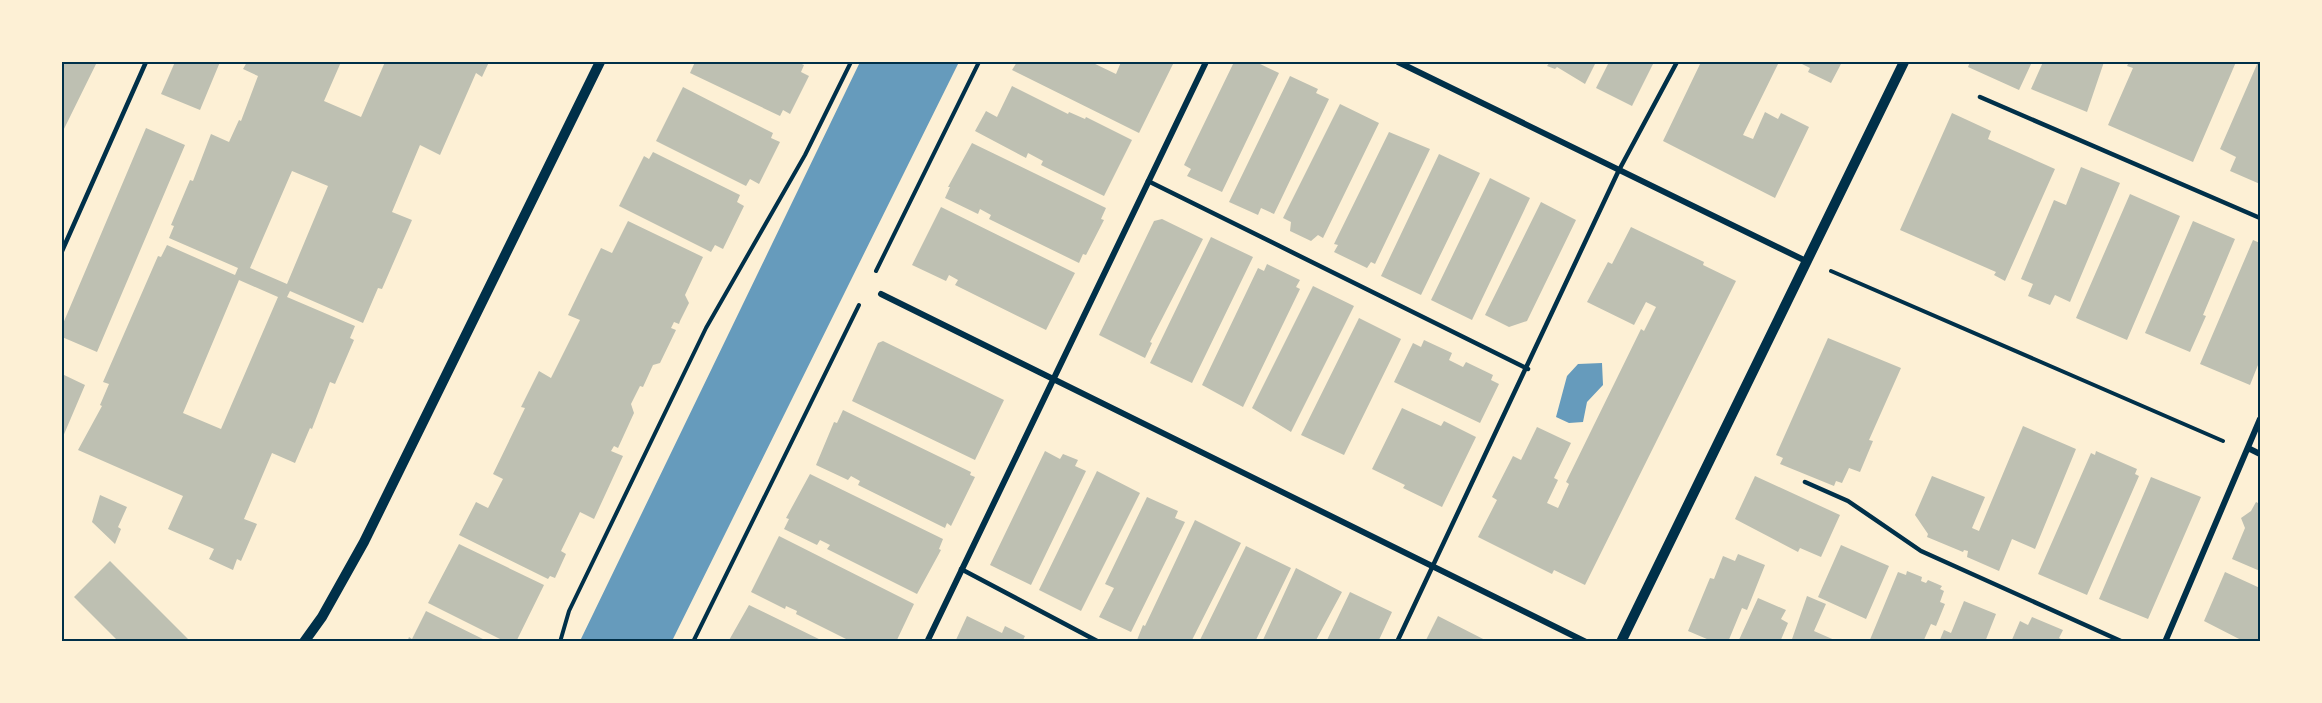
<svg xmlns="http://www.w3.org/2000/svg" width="2322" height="703" viewBox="0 0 2322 703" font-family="'Source Sans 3',sans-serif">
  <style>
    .water { fill: #669bbc }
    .building { fill: #bec0b2; fill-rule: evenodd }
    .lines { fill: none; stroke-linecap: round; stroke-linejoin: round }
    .path { stroke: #003049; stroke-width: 4 }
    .service { stroke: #003049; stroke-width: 4.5 }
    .minor { stroke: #003049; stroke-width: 6 }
    .tertiary { stroke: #003049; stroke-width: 10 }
    .neatline { fill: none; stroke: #003049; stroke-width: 2 }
  </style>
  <rect width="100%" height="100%" fill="#fdf0d5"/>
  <!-- water -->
  <path class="water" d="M860,62h99l-287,579h-92z
    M1602,363l1,22 -16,17 -4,20 -14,1 -13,-6 11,-41 11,-12z"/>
  <!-- building -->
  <path class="building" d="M62,62h35l-35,71z
    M175,62h45l-20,48 -39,-16z
    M247,62h94l-17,39 37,16 24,-55h104l-7,15 -6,-4 -36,82 -20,-10 -28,67 20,8 -30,69 -4,-1 -15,35 -73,-32 -3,6 68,29 -5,12 4,2 -19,44 -5,-2 -18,47 -2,-1 -15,35 -23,-10 -28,66 13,5 -16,37 -4,-2 -4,11 -24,-11 5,-10 -46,-20 15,-33 -105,-46 24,-44 -2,-1 9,-21 -6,-2 55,-126 3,1 6,-12 68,30 3,-7 -69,-30 5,-12 -3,-1 19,-45 3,1 18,-47 18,8 10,-22 2,1 17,-45 -15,-7zM292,171l36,15 -41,98 -37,-16zM239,280l39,17 -57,132 -38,-16z
    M695,62h102l7,3 -3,7 8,4 -19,38 -7,-4 -3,6 -90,-43z
    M1017,62h74l25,12 5,-12h53l-35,71 -127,-63z
    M1234,62h22l23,11 -57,119 -35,-16 4,-7 -7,-4z
    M1550,62h46l-11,22 -28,-17 -2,2 -8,-3z
    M1609,62h45l-22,44 -36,-18z
    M1701,62h78l-36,73 10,4 12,-27 13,7 3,-6 28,14 -34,71 -112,-57z
    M1798,62h44l-11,21 -23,-11 2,-4z
    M1970,62h62l-13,28 -51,-23z
    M2043,62h61l-17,50 -56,-23z
    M2129,62h107l-43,100 -85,-37 25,-57 -6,-2z
    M2258,62h2v122l-30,-13 6,-14 -16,-8z
    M1290,76l28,13 -2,4 13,6 -55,115 -13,-6 -3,7 -29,-13z
    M1012,86l56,28 1,-2 16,7 1,-2 46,23 -28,56 -63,-31 2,-4 -15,-8 -2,5 -51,-27 11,-20 11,6z
    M683,87l90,46 -2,5 9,4 -21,42 -9,-5 -4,7 -90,-45z
    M1340,104l39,19 -56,115 -5,-3 -7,6 -21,-10 1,-9 -8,-4z
    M1952,113l39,18 -3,8 67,30 -50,112 -11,-6 2,-3 -96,-42z
    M146,128l39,17 -88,207 -35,-15v-11z
    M1389,132l41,17 -55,115 -4,-2 -4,6 -33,-16 4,-7 -4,-1z
    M972,143l134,65 -5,11 3,1 -18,35 -3,-1 -4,9 -90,-44 2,-4 -11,-6 -2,5 -33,-16 5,-11h-2z
    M653,152l87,43 -3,7 7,4 -21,43 -8,-4 -4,7 -92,-46 25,-50 5,3z
    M1439,154l41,19 -59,122 -40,-19z
    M2081,167l39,16 -50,119 -15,-7 -5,10 -22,-9 5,-12 -12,-5 33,-79 12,5z
    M1490,178l40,20 -58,122 -41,-20z
    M2130,194l50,22 -53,124 -51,-22z
    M1541,202l35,18 -49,101 -18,6 -24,-12z
    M941,207l134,66 -29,57 -91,-45 3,-5 -9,-5 -3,6 -34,-16z
    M1162,219l41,20 -53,103 2,1 -7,15 -46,-23 55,-114z
    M628,221l75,36 -18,38 4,8 -9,18 -1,3 -5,-2 -3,6 5,2 -16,33 -7,2 -10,22 -3,-1 -9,18 3,9 -16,35 -4,-2 -3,5 12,5 -29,63 -14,-7 -19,39 5,3 -11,24 -5,-2 -2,3 -89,-44 17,-33 12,6 15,-29 -10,-5 32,-66 -4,-1 18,-36 12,7 29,-58 -12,-5 19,-39 14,-28 11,5z
    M2193,221l42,18 -32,76 3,1 -16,36 -45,-19z
    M1631,227l73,35 -1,3 33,16 -151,304 -31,-15 -2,4 -74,-37 19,-37 -5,-3 21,-41 8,4 16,-33 34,16 -17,35 4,2 -11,23 11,5 11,-24 -3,-2 75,-153 3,2 12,-24 -10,-5 -12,23 -47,-23 21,-40 4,2z
    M1211,237l42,20 -61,126 -42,-20z
    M2253,240l7,3v117l-10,25 -50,-21z
    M1267,264l33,16 -4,7 4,2 -57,118 -41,-22 56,-117 6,3z
    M1313,286l41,20 -63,126 -39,-24z
    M1359,318l42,21 -57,116 -43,-20z
    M1828,338l73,30 -32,72 4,1 -13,31 -11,-4 -7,15 -6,-2 -2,5 -54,-22 3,-6 -7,-3z
    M1424,340l28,13 -3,7 14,7 3,-5 27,13 -2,5 8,4 -19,39 -86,-41 19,-39 8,4z
    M883,341l121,59 -29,60 -123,-59 26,-58z
    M62,374l23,11 -23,54z
    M1402,408l39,18 3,-5 32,16 -34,70 -39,-19 2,-3 -33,-16z
    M843,410l128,62 -1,3 5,2 -24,49 -4,-3 -2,5 -87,-43 2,-4 -9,-5 -3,4 -32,-15 18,-43 3,1z
    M2023,426l53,23 -41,100 -23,-10 -13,32 -32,-14 1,-6 -4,-1 -1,2 -36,-15 1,-3 -13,-19 17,-39 53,21 -13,31 7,3z
    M1045,451l15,8 3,-5 15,6 -3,6 11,5 -55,114 -41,-20z
    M2096,451l41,18 -2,5 4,2 -52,119 -49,-21 53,-121 4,2z
    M1097,471l43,22 -59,118 -42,-21z
    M810,474l133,65 -4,10 2,1 -24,44 -90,-45 3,-4 -10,-5 -3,5 -33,-16 5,-10 -3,-1z
    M1755,476l85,39 -19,42 -21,-9 -2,4 -63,-33z
    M2151,477l50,20 -53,122 -49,-20z
    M100,495l27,12 -9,20 3,2 -6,15 -23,-22z
    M1147,497l31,14 -3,7 10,4 -54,110 -32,-15 15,-29 -9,-4z
    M2256,502l4,2v67l-28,-12 13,-31 -4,-10 10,-7z
    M1195,520l46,23 -50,99h-51l-3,-2 6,-15 2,1z
    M779,536l135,68 -18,38h-44l-56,-28 1,-3 -11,-5 -1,3 -34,-17z
    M459,544l85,41 -28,57h-10l-78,-39z
    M1841,545l48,21 -23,53 -48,-22z
    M1246,546l45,22 -36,74h-56z
    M1738,554l27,11 -18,45 -5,-2 -14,34h-14l-26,-11 22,-53 4,1 9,-23 12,5z
    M110,561l81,81h-72l-45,-45z
    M1296,568l46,24 -27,50h-53z
    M1907,571l15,6 -1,4 5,2 2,-3 14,6 -2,3 4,2 -4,11 5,2 -9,22 -5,-2 -8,18h-54l29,-70 8,3z
    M2225,572l35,16v54h-15l-41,-21z
    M1350,592l42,20 -14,30h-52z
    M1807,596l19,8 -12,27 25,11h-48z
    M1758,598l28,12 -5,9 7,4 -8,19h-42z
    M1964,601l32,13 -11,28h-46l5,-12 7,3z
    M749,605l76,37h-97z
    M426,611l63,31h-82l2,-5 3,2z
    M967,616l35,17 3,-7 20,10 -3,6h-67z
    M1438,616l51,26h-64z
    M2032,617l31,13 -4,8 8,4h-56l9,-21 8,4z"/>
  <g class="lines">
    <!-- path -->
    <path class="path" d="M876,271l103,-209
      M1831,271l392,170
      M560,642l9,-31 137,-283 99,-173 46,-93
      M693,642l166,-337"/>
    <!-- service -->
    <path class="service" d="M1980,97l280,121
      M1148,181l380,188
      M62,251l84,-189
      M1805,482l43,19 73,50 202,91
      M961,569l138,73
      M1397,642l221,-470 59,-110"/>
    <!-- minor -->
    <path class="minor" d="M1398,62l410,200
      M881,294l705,348
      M2248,448l12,6
      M927,642l279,-580
      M2165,642l95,-223"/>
    <!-- tertiary -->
    <path class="tertiary" d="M304,642l18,-25 42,-75 236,-480
      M1621,642l283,-580"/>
  </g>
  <!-- border -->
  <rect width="2322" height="703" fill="none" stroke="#fdf0d5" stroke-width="126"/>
  <rect x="63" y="63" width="2196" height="577" class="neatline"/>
</svg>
